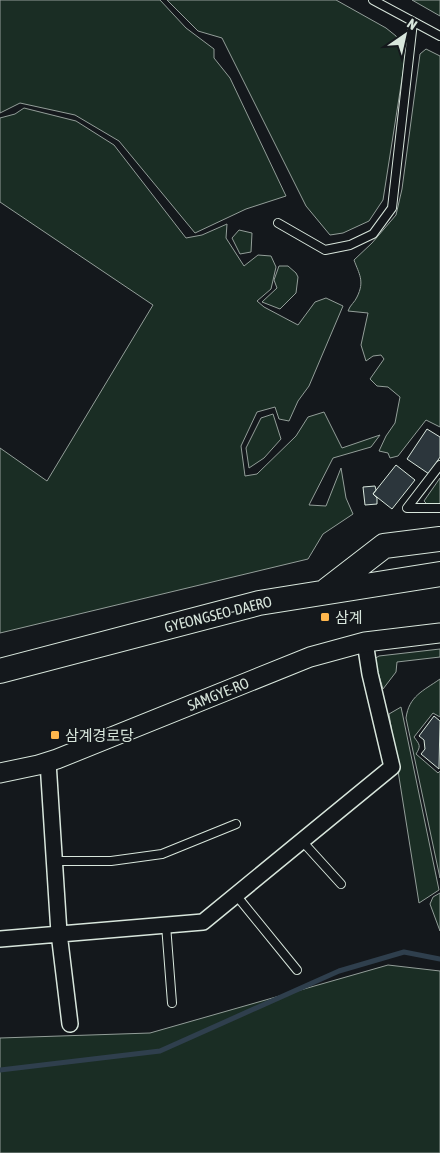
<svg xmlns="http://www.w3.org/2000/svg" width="440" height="1153" viewBox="0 0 440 1153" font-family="'Asap Condensed','Noto Sans KR',sans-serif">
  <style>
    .green { fill: #1a2d24; stroke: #939e99 }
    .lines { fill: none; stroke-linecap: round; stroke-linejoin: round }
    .stream { stroke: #2f3f4d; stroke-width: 5 }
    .building { fill: #2c363c; stroke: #d8e6dc }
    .service-casing { stroke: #d8e6dc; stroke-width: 10 }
    .minor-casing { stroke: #d8e6dc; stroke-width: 18 }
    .tertiary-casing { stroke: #d8e6dc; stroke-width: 21 }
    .primary-casing { stroke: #d8e6dc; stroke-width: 26 }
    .service { stroke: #14181c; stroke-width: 8 }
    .minor { stroke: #14181c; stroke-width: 15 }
    .tertiary { stroke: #14181c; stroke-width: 19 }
    .primary { stroke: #14181c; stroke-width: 24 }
    .poi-dot { fill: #ffb74d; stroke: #14181c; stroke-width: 2 }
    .labels { text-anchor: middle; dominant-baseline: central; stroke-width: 4; stroke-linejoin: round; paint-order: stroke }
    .street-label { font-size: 15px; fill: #d8e6dc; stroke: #14181c }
    .poi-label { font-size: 15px; fill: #d8e6dc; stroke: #14181c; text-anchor: start }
  </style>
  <rect width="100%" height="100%" fill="#14181c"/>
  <!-- green -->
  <path class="green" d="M0,0h160l26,28 28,21v9l16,20 56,118 -40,13 -51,24 -76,-92 -44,-26 -55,-12 -20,10z
    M167,0h169l50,28 10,8 10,17 -23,147 -14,21 -26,12 -13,2 -24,-29 -84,-168 -24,-7z
    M412,0h28v16z
    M426,49l14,7v371l-14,-7 -28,36 -8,2 -2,-5 -9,-2 7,-15 9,-13 5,-26 -12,-10 -11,-1 -7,-7 14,-20 -3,-4 -8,1 -7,5 -5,-16 7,-32 -20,-2c2,-6 7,-9 9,-14 8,-16 2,-23 -3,-37l18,-17 24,-28 6,-26 18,-135z
    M24,108l52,13 38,24 72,93 16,-3 25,-11 -1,14 18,28 14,-11 13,1 5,11 -5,22 -14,12 7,6 34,18 17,-23 11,-4 17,8 -34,80 -11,15 -9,20 -10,-2 -4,-12 -18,5 -16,34 4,30 12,-2 39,-38 12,-19 16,-5 18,36 38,-13 -9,12 -38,11 -24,47 17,1 15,-38 5,30 7,16 -30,20 -15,25 -308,74v-185l47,33 106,-176 -153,-103v-84l15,-4z
    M239,230l13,3 -1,19 -11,2 -8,-16z
    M279,266h9l8,7 2,4 -2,16 -16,16 -18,-7 15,-14 -3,-8z
    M273,414l8,25 -17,19 -15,10 -3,-20 15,-30z
    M440,478v26l-12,1 -4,-4z
    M440,649v8l-43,5 -1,10 -13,17 -9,-30 5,-3z
    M440,679v38l-7,-4 -19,24c6,8 7,9 2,17l22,19 2,-2v107l-34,-160c3,-22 17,-27 34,-39z
    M401,707l38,183 -20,13 -30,-189z
    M440,893v38l-10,-27 3,-7z
    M388,965l52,6v182h-440v-115l150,-5z"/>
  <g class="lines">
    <!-- stream -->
    <path class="stream" d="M0,1070l160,-19 179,-80 65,-19 36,7"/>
  </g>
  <!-- building -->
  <path class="building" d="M427,429l13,8v20l-11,17 -22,-15z
    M396,465l19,15 -23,29 -19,-15z
    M375,486l1,4 -3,4 4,4v6l-12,1 -2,-18z
    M434,716l6,5 -1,48 -18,-15 4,-5 -1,-9 -5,-4z"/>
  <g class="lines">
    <defs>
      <path id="service" d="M373,0l67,36
        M278,223l47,27 25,-5 23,-11 19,-26 21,-186
        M440,465l-33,43h33
        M302,841l39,43
        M55,861h56l51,-7 74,-30
        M236,895l61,75
        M166,925l6,78"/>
      <path id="minor" d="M48,762l11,171 11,91
        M0,939l203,-17 189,-155 -22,-93 -5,-32"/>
      <path id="tertiary" d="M0,773l38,-8 19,-6 253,-102 55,-15 75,-9"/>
      <path id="primary" d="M327,590l57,-44 56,-7
        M0,671l259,-68 181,-29"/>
    </defs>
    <!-- service casing -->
    <use href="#service" class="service-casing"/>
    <!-- minor casing -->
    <use href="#minor" class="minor-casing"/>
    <!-- tertiary casing -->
    <use href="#tertiary" class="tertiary-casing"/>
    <!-- primary casing -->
    <use href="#primary" class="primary-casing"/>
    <!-- service -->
    <use href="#service" class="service"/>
    <!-- minor -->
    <use href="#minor" class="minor"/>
    <!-- tertiary -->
    <use href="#tertiary" class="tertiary"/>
    <!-- primary -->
    <use href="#primary" class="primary"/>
  </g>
  <!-- markers -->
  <g class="poi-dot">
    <rect x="320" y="612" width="10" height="10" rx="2.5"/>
    <rect x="50" y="730" width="10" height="10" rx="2.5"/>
  </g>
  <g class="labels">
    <!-- street labels -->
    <g class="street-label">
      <text transform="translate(218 614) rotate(-14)">GYEONGSEO-DAERO</text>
      <text transform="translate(218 694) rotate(-22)">SAMGYE-RO</text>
    </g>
    <!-- poi labels -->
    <g class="poi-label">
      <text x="335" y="617">삼계</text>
      <text x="65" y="735">삼계경로당</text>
    </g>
  </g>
  <!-- north arrow -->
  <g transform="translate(405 35) rotate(34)" stroke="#14181c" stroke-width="4" paint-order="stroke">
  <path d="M0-4L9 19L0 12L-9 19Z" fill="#d8e6dc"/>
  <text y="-8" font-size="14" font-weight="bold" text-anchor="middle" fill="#d8e6dc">N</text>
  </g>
</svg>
